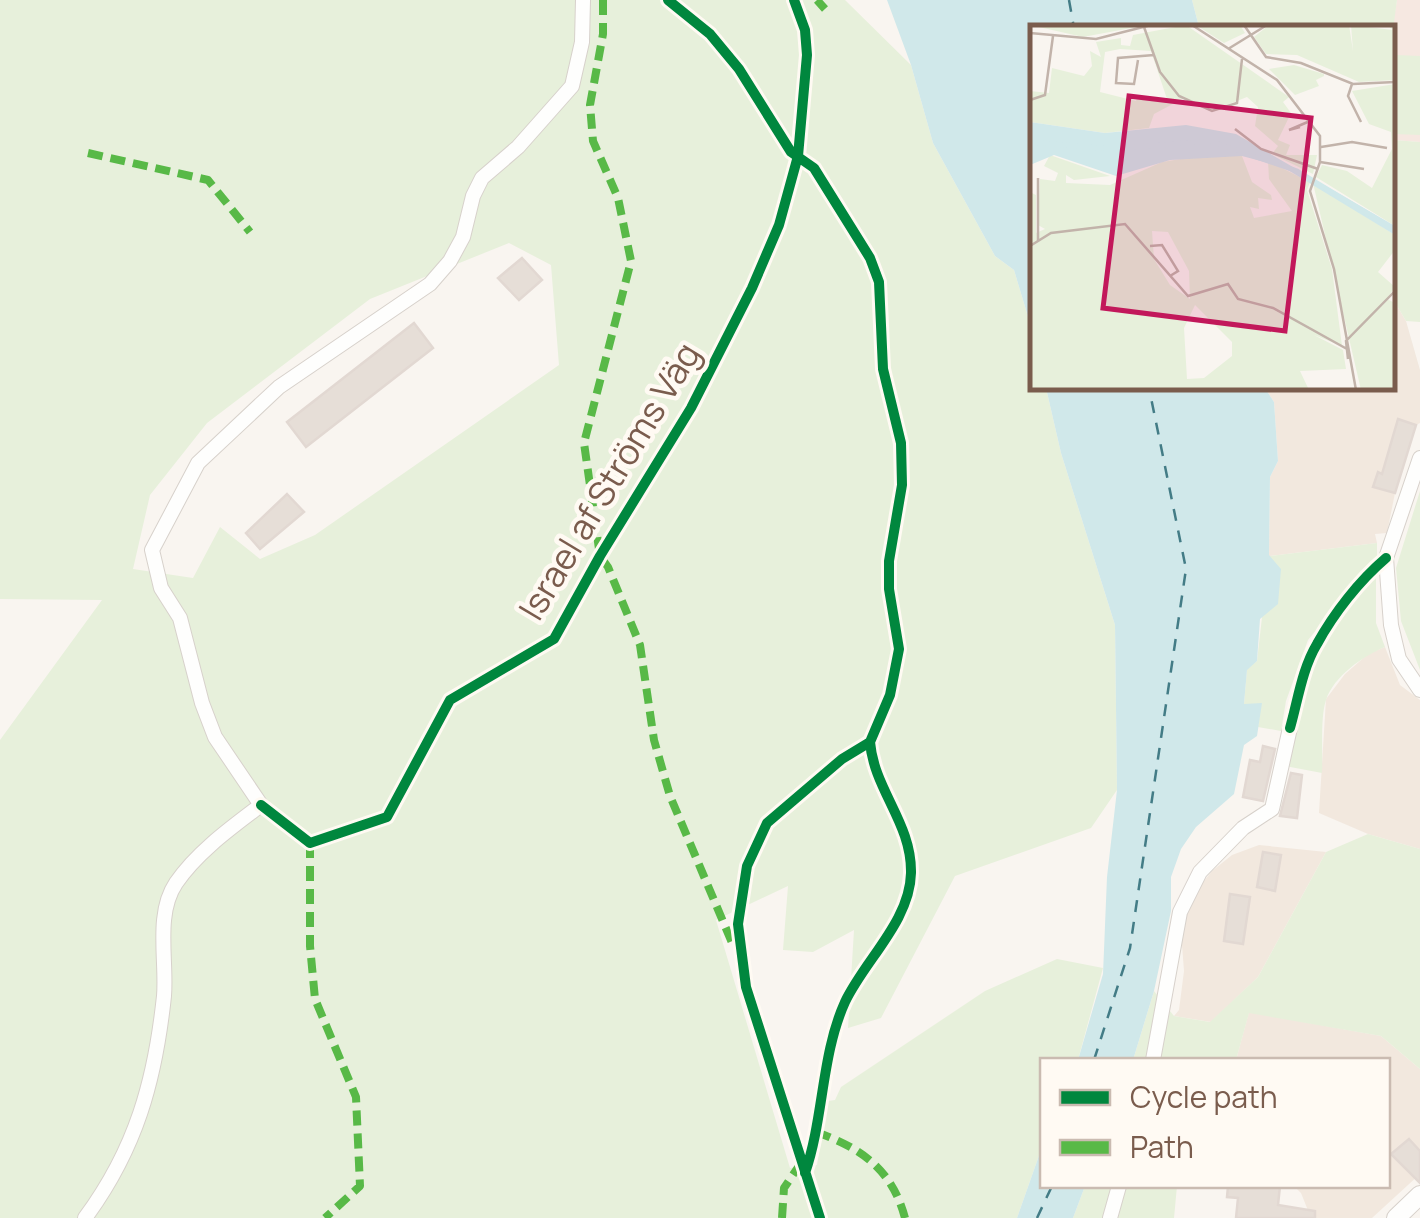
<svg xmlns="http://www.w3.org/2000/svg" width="1420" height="1218" viewBox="0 0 1420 1218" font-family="Manrope,sans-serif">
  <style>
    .residential { fill: #f2e8de }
    .commercial { fill: #f6e8e1 }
    .green { fill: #e7f0db; fill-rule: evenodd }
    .water { fill: #d0e8ea }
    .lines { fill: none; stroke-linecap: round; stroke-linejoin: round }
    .ferry { stroke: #437c86; stroke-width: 2.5; stroke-dasharray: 12 10; stroke-linecap: butt }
    .building { fill: #e6ded7; stroke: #e2d8d2; stroke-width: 2.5 }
    .minor-casing { stroke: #d7d1cb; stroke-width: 16 }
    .tertiary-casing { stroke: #d7d1cb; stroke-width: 20 }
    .minor { stroke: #fefefd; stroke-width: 14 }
    .tertiary { stroke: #fefefd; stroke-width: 18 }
    .quiet { stroke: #58b947; stroke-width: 8; stroke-dasharray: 15 8; stroke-linecap: butt }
    .cycleway-casing { stroke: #fffaf3; stroke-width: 16 }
    .cycleway { stroke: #00873e; stroke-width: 10 }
    .labels { text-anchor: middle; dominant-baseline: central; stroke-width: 9; stroke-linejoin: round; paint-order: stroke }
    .street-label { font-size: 35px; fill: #7a5c4d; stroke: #fffaf3 }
    .inset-river { fill: none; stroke: #d0e8ea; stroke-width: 5 }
    .inset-road { fill: none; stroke: #c2b3aa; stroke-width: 2.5 }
    .view { fill: #c2185b; fill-opacity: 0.15; stroke: #c2185b; stroke-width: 5 }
    .inset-edge { fill: none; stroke: #7a5c4d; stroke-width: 5 }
  </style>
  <rect width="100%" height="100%" fill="#f9f5f0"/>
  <!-- residential -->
  <path class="residential" d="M1393,299l13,22 14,49v53l-4,2 -21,68 -8,40 -12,1 2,9 -108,13 1,-79 8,-16 -4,-59 -9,-14h127z
    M1385,647l15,38 20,15v149l-52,-15 -49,-21 7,-114 19,-25 23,-20z
    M1259,845l67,7 -68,125 -47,45 -37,-6 5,-6 5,-39 -3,-39 4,-27 27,-34 20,-16z
    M1249,1012l132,24 39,33v105l-48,44h-61l-10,-25 -7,-7h94v-126h-152z"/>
  <!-- commercial -->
  <path class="commercial" d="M1397,0h23v142l-27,-2 -1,-110z"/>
  <!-- green -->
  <path class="green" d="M0,0h845l66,65 22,78 62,113 19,14 18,60v58h14l15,65 54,172 2,165 -26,38 -136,48 -74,142 -33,10 6,-98 -41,22 -30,-2 5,-64 -72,34 74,248 27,-3 11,-64 7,-1 6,-13 144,-96 72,-32 46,9 -25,92h-36v87l-25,71h-1017v-478l102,-140 -102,-1zM509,243l42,22 8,100 -244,170 -55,24 -40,-32 -27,51 -60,-9 17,-74 57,-72 163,-124z
    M1192,0h205l-4,30 -194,-3z
    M1396,55l24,1v79l-26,-1z
    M1393,140l27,2v180l-14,-1 -13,-22z
    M1420,491v179l-19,-49 -5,-53z
    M1377,543v13l-69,84 -22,61 -5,30 -23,-4 3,-23h-17l3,-35 10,-8 12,-105z
    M1376,572v51l9,24c-22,9 -51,29 -59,53 -6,18 -3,53 -4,73l-37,-7c9,-37 15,-78 32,-112 15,-31 39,-56 59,-82z
    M1368,834l52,15v220l-39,-33 -132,-23 -13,47h-103l21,-69 20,25 36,6 48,-45 68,-125z
    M1085,1186h92l-3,32h-101z"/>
  <!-- water -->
  <path class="water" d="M887,0h305l7,27 -167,1v302l-18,-60 -19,-14 -62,-113 -22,-78z
    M1046,388h219l9,14 4,59 -8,16 -1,78 12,14 -3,35 -18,15 -3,42 -10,9 -3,34 18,-1 -5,33 -13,9 -10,49 -38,33 -15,22 -10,28v34l-17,80 -21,69h-55l25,-86 4,-97 10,-87 -2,-165 -54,-172z
    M1042,1147v39h43l-12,32h-56z"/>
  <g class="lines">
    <!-- ferry -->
    <path class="ferry" d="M1069,0l5,28
      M1094,1060l36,-112 56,-379 -37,-181
      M1037,1218l15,-32"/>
  </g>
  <!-- building -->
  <path class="building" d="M522,258l20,22 -23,20 -21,-22z
    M414,323l19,25 -127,99 -19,-25z
    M1398,419l18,6 -21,68 -22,-6 5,-15 4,2z
    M287,494l17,18 -44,37 -14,-16z
    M1263,746l12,3 -12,52 -20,-4 7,-37 10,2z
    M1291,773l11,2 -5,43 -17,-2z
    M1263,852l18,3 -6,36 -18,-4z
    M1230,894l20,3 -7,47 -19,-3z
    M1409,1139l11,12v32l-29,-29z
    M1228,1186h52l-2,19 37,6v7h-79l2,-20 -11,-1z"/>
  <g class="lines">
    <defs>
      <path id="minor" d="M1420,458l-34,100 5,67 8,34 21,31
        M1153,1060l27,-148 20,-40 43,-44 29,-19 18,-81
        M85,1218c51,-69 70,-137 79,-222 3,-35 -9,-82 12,-113 21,-31 56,-56 85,-78l-46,-68 -13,-34 -22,-85 -19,-30 -9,-38 46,-87 81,-76 151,-103 20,-23 13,-24 10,-41 9,-18 36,-31 54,-61 10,-44 1,-42
        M1110,1218l9,-32"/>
      <path id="tertiary" d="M1396,1218l24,-23"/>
    </defs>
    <!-- minor casing -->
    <use href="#minor" class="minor-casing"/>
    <!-- tertiary casing -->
    <use href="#tertiary" class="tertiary-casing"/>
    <!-- minor -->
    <use href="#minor" class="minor"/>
    <!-- tertiary -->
    <use href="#tertiary" class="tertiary"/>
    <!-- quiet -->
    <path class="quiet" d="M603,0v34l-13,71 3,36 25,57 13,63 -47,182 16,113 8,11 32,78 14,95 16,56 63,149
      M817,0l8,9
      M88,153l120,27 42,52
      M310,843v103l5,53 41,98 4,89 -35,32
      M816,1132c45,16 76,37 89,86
      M782,1218l2,-30 17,-25"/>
    <defs>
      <path id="cycleway" d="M668,0l42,34 29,35 52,83 23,16 56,90 9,24 4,87 18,74 1,42 -13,76v28l10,60 -9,46 -20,47 -28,17 -75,64 -20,43 -9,58 8,63 74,231
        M1290,728c8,-28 12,-59 27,-84 17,-31 42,-63 69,-86
        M261,805l49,38 77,-26 63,-117 104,-61 46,-83 91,-148 61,-120 27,-63 19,-69 9,-101 -2,-25 -11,-30
        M805,1173c19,-55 16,-118 40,-171 20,-42 65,-81 66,-129 1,-50 -37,-83 -41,-131"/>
    </defs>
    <!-- cycleway casing -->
    <use href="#cycleway" class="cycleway-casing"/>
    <!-- cycleway -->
    <use href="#cycleway" class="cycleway"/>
  </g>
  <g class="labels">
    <!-- street labels -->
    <g class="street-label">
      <text transform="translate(609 481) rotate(-59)">Israel af Ströms Väg</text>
    </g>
  </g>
  <!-- overview -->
  <g transform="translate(1030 25)">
    <rect width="365" height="365" fill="#f9f5f0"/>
    <path d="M0,0h117l-64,12zM156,0l103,72 -6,5 8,11 -13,27 12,5 -4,10h31l-4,19 -41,-20 6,-8 -23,-20 3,-19 -11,-10 -33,13 -30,-12 -30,16 -5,14 -44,5 -75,-11v-31l19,2 3,-25 32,8 8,-10 -2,-15 11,6 -5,-15 25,-4v7l9,1 3,-11zM90,24l31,2 16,48 -29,-4 -2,6 -36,-9 5,-40zM166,0h44l5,8 -21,10zM239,0h80l4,26 -2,-26 42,5 -6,-5h8v55l-36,2 -62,-27 -31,-1 -12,-17zM264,40l30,9v2l-8,4 3,6 -24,9 -26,-26zM365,59l-2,24 2,118 -79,-49 6,-12 25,6 25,17 20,-39 -1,-17 -22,-8 -17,-33zM187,128l25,3 10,26 19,13 1,5 -14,-2 1,11 -9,-2 4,11 38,-7 -23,-32 -1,-18 42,21 -3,8 25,79 10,77 -28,-11 29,15 3,19 -46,2 9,19h-279v-198l6,3v38l9,-4 -7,-4 2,-46 15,2 3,-8 -14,-7 6,-11 60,21 -36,4 -8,-5v8l44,2 52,-23zM122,206l16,1 21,39 1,28 -20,-14 -16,-26zM165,280l37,37v14l-28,22 -17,1 -3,-51zM283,158l82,52v15l-17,22 17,15 -8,12 8,4v87h-34z" fill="#e7f0db" fill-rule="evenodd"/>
    <path d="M0,97l75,11 81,-8 50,9 159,92v9l-112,-68 -41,-11 -72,4 -54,16 -62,-21 -24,10z" fill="#d0e8ea"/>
    <path class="inset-river" d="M0,117l81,7 99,-8 87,30 98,59"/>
    <path class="inset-road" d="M162,0l85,55 43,56v26l-10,29 24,78 22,121M214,0l22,32 35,6 52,21 42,-2M114,2l16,45 19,24 33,15 25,-8 5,-44M0,8l66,6 55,-14M198,24l39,-24M108,35l-4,24 -18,-1 2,-25 36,-3M322,59l-4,12 13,26M0,75l15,-5 8,-59M270,102l-11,3 21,-9M205,104l26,20 57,20M291,122l31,-5 35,6M290,137l44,7M8,216v-63M0,221l21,-13 74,-9 63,72 40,-12 10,15 35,9 74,41M120,221l12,-1 16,26 -8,5M318,334l-2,-18 49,-50"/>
    <path class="view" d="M99,71l182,22 -26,213 -182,-23z"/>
    <rect width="365" height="365" class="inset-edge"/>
  </g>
  <!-- legend -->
  <rect x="1040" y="1058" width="350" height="130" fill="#fffaf3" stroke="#cabbb1" stroke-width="2.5"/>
  <rect x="1060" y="1090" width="50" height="15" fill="#00873e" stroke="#cabbb1" stroke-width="2.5"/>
  <text x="1130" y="1108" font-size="30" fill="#7a5c4d">Cycle path</text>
  <rect x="1060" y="1140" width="50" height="15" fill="#58b947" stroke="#cabbb1" stroke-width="2.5"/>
  <text x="1130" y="1158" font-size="30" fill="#7a5c4d">Path</text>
</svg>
